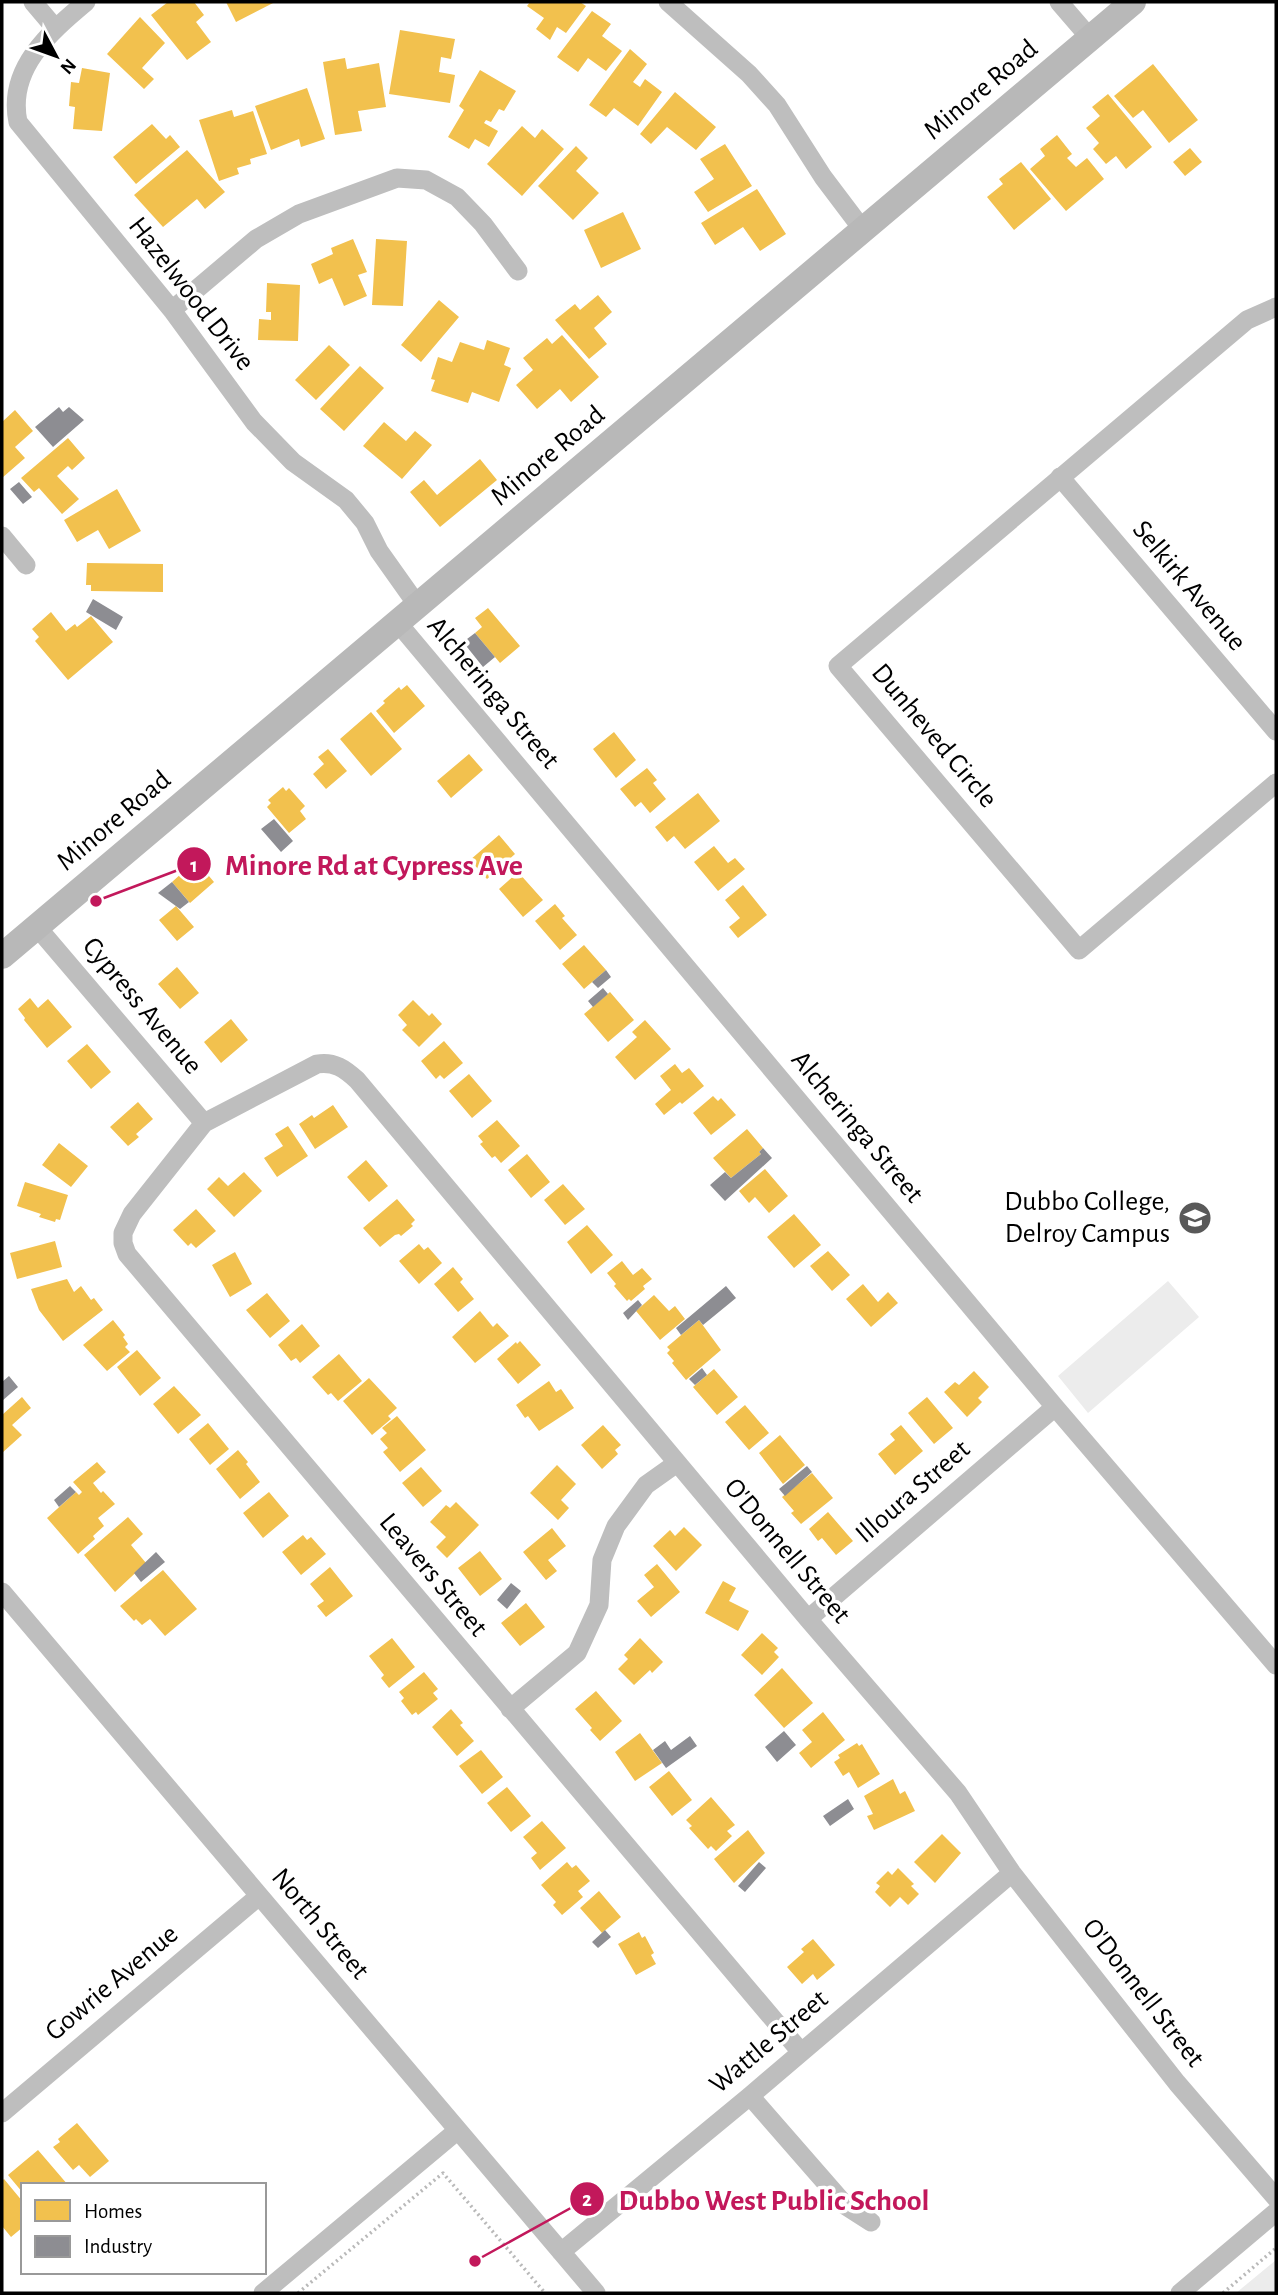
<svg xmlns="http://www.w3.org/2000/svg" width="1278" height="2295" viewBox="0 0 1278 2295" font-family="'Alegreya Sans',sans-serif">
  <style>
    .green { fill: #ececec }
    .homes { fill: #f2c14e }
    .industry { fill: #8d8d92 }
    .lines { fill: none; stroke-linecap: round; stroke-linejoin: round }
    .path { stroke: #b9b9b9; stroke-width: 3.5; stroke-dasharray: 2 3.5; stroke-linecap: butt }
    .street { stroke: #bebebe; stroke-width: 19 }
    .secondary { stroke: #b8b8b8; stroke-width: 26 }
    .labels { text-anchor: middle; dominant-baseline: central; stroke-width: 7; stroke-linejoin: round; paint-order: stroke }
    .street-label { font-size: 28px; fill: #000; stroke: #fff }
    .poi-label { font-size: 28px; fill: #000; stroke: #fff; text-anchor: end }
    .leader { fill: none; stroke: #c2185b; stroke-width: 2.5 }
    .callout-dot { fill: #c2185b; stroke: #fff; stroke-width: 2.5 }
    .mark-label { font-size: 21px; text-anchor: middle; font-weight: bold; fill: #fff }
    .callout-label { font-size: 30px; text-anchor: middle; font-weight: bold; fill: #c2185b; stroke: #fff; stroke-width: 7; stroke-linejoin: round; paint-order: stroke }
  </style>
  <rect width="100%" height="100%" fill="#fff"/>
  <!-- green -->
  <path class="green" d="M1168,1281l31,36 -111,96 -30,-37z
    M1276,2260v33h-40z"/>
  <!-- homes -->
  <path class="homes" d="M168,2h26l10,13 -8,7 15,20 -24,18 -36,-45z
    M226,2h49l-39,20z
    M530,2h50l6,4 -20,27 -9,-6 -7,13 -14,-11 8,-11 -17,-12z
    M592,11l19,13 -9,12 20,15 -16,20 -18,-13 -10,14 -21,-15z
    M140,17l25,26 -23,25 12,11 -10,10 -37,-35z
    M400,30l55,9 -4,20 -10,-2 -2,15 16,3 -5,28 -61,-9z
    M630,49l17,15 -14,18 7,5 5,-8 17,13 -24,34 -24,-18 -8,9 -17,-12z
    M345,58l2,11 32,-6 7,44 -28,4 4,20 -27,4 -12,-73z
    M1153,64l45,56 -29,23 -26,-33 -10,8 -19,-22z
    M82,68l28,5 -8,58 -29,-2 2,-22 -6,-1 2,-24 8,1z
    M480,70l36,21 -12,20 -5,-2 -8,13 -5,-2 -2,3 14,8 -9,16 -14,-8 -6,10 -21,-12 16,-27 -5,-4z
    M307,88l18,51 -24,8 -2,-8 -28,11 -16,-44z
    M675,92l41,35 -20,23 -29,-23 -16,17 -11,-10z
    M1108,94l44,53 -26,22 -10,-13 -10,8 -13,-15 6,-6 -13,-15 14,-12 -8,-9z
    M232,110l2,7 19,-6 14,43 -17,5 1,5 -14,4 2,6 -20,7 -20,-61z
    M152,124l14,15 4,-4 10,12 -44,37 -23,-27z
    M522,126l13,12 7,-9 22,20 -42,47 -35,-32z
    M1057,135l15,19 -5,4 9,9 11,-9 17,21 -38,32 -36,-42 15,-13 -5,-7z
    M725,144l27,42 -44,26 -14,-20 20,-13 -14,-20z
    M576,146l12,12 -12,13 23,22 -26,27 -35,-34z
    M1190,148l12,14 -17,14 -12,-14z
    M187,150l38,42 -20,17 -8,-10 -34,28 -29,-32z
    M1021,162l30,37 -37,31 -27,-33 16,-13 -4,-5z
    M757,189l29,45 -26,17 -17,-24 -28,18 -14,-22z
    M623,212l18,37 -40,19 -17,-38z
    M353,239l14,33 -9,3 9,21 -23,10 -12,-28 -13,6 -8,-20 22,-10 -2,-6z
    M376,239l31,2 -4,65 -31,-1z
    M267,283l33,2 -2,56 -40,-1 1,-21 12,1v-8h-5z
    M598,295l14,17 -18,16 13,16 -18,15 -34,-39 20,-16 5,6z
    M439,300l20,17 -38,45 -20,-17z
    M562,335l37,42 -28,25 -11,-13 -23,20 -21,-24 17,-15 -10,-12 24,-20 5,6z
    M487,340l23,8 -6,17 7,3 -12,34 -27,-10 -4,11 -37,-12 4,-11 -4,-1 7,-22 14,5 8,-20 24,8z
    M329,345l21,20 -34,35 -21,-20z
    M360,366l24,22 -40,43 -24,-22z
    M15,410l18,21 -18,16 10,11 -23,20v-56z
    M384,422l22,19 9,-10 17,14 -30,34 -39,-33z
    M68,438l17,20 -13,12 -4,-4 -11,10 22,23 -17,15 -23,-26 -5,4 -13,-14z
    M480,459l17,21 -57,47 -30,-35 14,-12 13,15z
    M117,489l24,42 -32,18 -11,-19 -21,12 -13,-22z
    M87,563l76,1v28l-72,-1v-6h-5z
    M488,608l32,38 -20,17 -25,-30 7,-6 -7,-9z
    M51,612l15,19 9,-7 2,3 14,-11 22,26 -45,38 -33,-39 4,-4 -7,-8z
    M407,685l18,21 -31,27 -18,-22 9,-8 -2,-2 16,-14 2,3z
    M371,712l31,37 -31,27 -31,-37z
    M614,732l22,28 -20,18 -23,-29z
    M328,749l19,22 -21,18 -13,-15 11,-10 -6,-7z
    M469,754l14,16 -32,28 -14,-17z
    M647,768l10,12 -4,3 13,16 -16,14 -9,-11 -6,5 -15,-18z
    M283,787l3,4 3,-3 16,18 -5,5 6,8 -17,14 -22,-26 4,-4 -3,-3z
    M698,793l22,28 -35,28 -11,-13 -7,6 -12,-15z
    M499,835l16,19 -28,25 -17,-19z
    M714,846l14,17 7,-5 10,11 -27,22 -24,-29z
    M193,863l2,2 3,-2 16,19 -24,21 -18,-21z
    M518,872l25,28 -20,17 -24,-28z
    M743,885l24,30 -29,23 -9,-11 11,-9 -15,-18z
    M555,904l10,12 -3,2 15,17 -17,15 -25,-29z
    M176,906l18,21 -17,14 -18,-21z
    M584,945l22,25 -22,19 -22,-25z
    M177,967l22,26 -19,16 -22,-25z
    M610,992l24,28 -26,22 -24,-28z
    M30,998l8,10 10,-9 24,28 -25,21 -23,-28 1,-2 -7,-9z
    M413,1000l16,16 3,-3 10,11 -23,23 -17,-17 5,-5 -9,-10z
    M231,1019l17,21 -27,23 -17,-21z
    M645,1020l26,29 -36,31 -20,-23 22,-20 -5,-5z
    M444,1041l19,22 -19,16 -4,-4 -4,4 -15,-18z
    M87,1044l24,28 -20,17 -24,-28z
    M675,1064l7,9 7,-5 15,18 -22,18 -2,-2 -16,13 -9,-11 16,-14 -11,-14z
    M469,1074l23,27 -20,17 -23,-27z
    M713,1096l5,5 3,-3 15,17 -25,20 -18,-22z
    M138,1102l15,17 -17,15 3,3 -11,9 -18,-19z
    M333,1105l15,22 -33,22 -16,-25 13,-9 2,3z
    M497,1120l23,26 -19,17 -6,-7 -3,2 -12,-14 3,-2 -5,-6z
    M288,1126l20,30 -31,21 -13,-19 19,-12 -8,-12z
    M747,1129l16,19 -4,4 2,2 -30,24 -18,-20z
    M59,1143l29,23 -17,21 -29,-22z
    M527,1154l23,28 -19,16 -23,-28z
    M366,1160l22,26 -19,16 -22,-25z
    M765,1169l23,27 -19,17 -14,-16 -6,6 -10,-12z
    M244,1172l18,19 -28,26 -27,-28 12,-12 9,9z
    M25,1182l43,13 -8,25 -4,-1 -1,3 -16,-5 2,-3 -24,-8z
    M563,1184l22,25 -20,16 -21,-25z
    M397,1199l18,21 -4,4 2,2 -12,10 -2,-2 -4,1 -15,12 -17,-19z
    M196,1209l20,22 -20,17 -5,-5 -3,3 -15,-16z
    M794,1214l27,31 -27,23 -27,-31z
    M587,1225l26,30 -22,19 -24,-32z
    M55,1241l7,26 -45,12 -7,-26z
    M419,1244l5,6 4,-3 14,16 -23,21 -20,-23z
    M828,1251l22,24 -18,16 -22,-25z
    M235,1252l17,32 -22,13 -18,-32z
    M622,1261l11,14 9,-7 10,11 -9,7 2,3 -14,12 -2,-2 -2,2 -13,-15 2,-2 -9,-11z
    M453,1267l10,12 -3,3 14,17 -16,13 -24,-28z
    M67,1279l7,13 7,-6 10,14 3,-2 9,12 -40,31 -24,-31 -8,-21z
    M863,1284l15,18 10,-10 10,11 -27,24 -25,-28z
    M267,1293l23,28 -20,17 -24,-28z
    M654,1295l15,16 6,-5 10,13 -25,21 -24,-29z
    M480,1311l13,16 4,-4 12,13 -34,27 -23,-26z
    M113,1320l12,15 -2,2 5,7 -3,3 5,5 -23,19 -24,-26z
    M699,1320l22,30 -35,30 -14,-17 2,-2 -7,-8 3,-3 -3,-3z
    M302,1324l18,22 -20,17 -4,-5 -5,3 -13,-16z
    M520,1341l21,24 -23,19 -21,-25 19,-17 1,2z
    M137,1350l24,28 -21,18 -23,-29z
    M339,1354l23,27 -24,20 -7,-8 -3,2 -16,-18z
    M714,1369l24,28 -21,18 -24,-28z
    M974,1371l15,16 -11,11 4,4 -15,15 -23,-25 11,-10 4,3z
    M369,1378l28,30 -9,8 3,3 -19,16 -29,-34z
    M549,1381l7,11 5,-3 13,19 -35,23 -11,-15 -3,2 -9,-13z
    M174,1386l27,29 -23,19 -25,-30z
    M22,1397l9,11 -19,17 10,10 -20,18v-38z
    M927,1397l26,31 -19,16 -26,-31z
    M745,1405l24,28 -20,17 -24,-28z
    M397,1416l29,34 -26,22 -17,-20 5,-4 -8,-9 7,-6 -5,-5z
    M208,1423l21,26 -19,16 -21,-26z
    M603,1425l18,20 -6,5 3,4 -16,15 -21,-24z
    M901,1425l22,26 -28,24 -17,-21 17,-14 -5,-6z
    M780,1435l25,30 -22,19 -24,-31z
    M238,1450l10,12 -2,2 14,18 -20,17 -24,-30z
    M97,1462l9,10 -13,11 8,10 2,-2 12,13 -17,14 6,8 -11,10 2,3 -17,15 -31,-36 29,-26 3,3 3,-3 -9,-10z
    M557,1465l19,19 -15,16 8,8 -11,12 -28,-27z
    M421,1467l21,24 -19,16 -21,-24z
    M812,1473l21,25 -32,26 -10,-11 3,-2 -12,-14z
    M269,1492l20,24 -26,22 -20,-25z
    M456,1502l23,23 -32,33 -11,-11 10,-10 -16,-15 16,-17 4,3z
    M828,1512l25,29 -17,14 -14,-17 -4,3 -9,-12z
    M128,1517l15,17 -12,11 15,18 -31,29 -31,-37z
    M684,1527l18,18 -26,26 -23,-25 17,-16 5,6z
    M552,1528l14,18 -18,14 9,11 -11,9 -23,-28z
    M303,1535l4,5 4,-3 15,17 -25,21 -19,-23z
    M480,1551l22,28 -22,17 -22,-28z
    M657,1564l23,28 -29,25 -14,-16 17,-14 -10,-12z
    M330,1567l23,29 -27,21 -9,-11 7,-5 -14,-17z
    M163,1570l34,39 -32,27 -15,-17 -8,6 -6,-6 -2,2 -14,-15z
    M723,1581l13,7 -7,13 20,10 -11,20 -33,-18z
    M526,1603l19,24 -25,19 -19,-23z
    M762,1633l16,15 -4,4 5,5 -17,18 -21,-20z
    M392,1638l23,29 -26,21 -8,-10 3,-3 -15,-19z
    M640,1638l23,24 -11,11 -2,-3 -16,15 -16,-16 10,-10 -4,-4z
    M782,1668l31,35 -29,25 -30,-33z
    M424,1672l14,17 -5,4 5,6 -20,16 -2,-3 -4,3 -11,-14 3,-3 -5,-6z
    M596,1691l26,30 -22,20 -10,-11 2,-2 -17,-19z
    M451,1709l12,14 -3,2 14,16 -17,15 -25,-29z
    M823,1712l22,28 -34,28 -12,-15 13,-11 -10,-12z
    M640,1733l22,30 -27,18 -20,-29z
    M857,1743l2,3 3,-2 18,30 -22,14 -9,-16 -6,4 -9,-14 6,-4 -2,-3z
    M481,1750l22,27 -21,17 -23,-28z
    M669,1771l23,29 -20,16 -23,-29z
    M893,1779l7,15 5,-3 10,20 -41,19 -7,-14 6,-2 -9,-18z
    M507,1787l24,29 -20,16 -24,-29z
    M711,1797l24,28 -8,6 5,5 -16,15 -5,-5 -3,3 -19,-21 3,-2 -6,-6z
    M542,1821l24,27 -26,22 -9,-12 6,-5 -14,-16z
    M748,1830l17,23 -31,30 -20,-24z
    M942,1834l19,19 -26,30 -21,-21z
    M567,1862l5,6 4,-3 14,16 -12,10 5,6 -21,18 -9,-10 3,-3 -15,-17z
    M898,1868l16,16 -3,2 8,8 -11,11 -8,-8 -10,10 -15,-15 5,-6 -4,-3 12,-12 4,4z
    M599,1891l22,26 -19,16 -22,-25z
    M639,1932l3,6 3,-2 9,17 -3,2 5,9 -20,11 -18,-31z
    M813,1939l22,26 -18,15 -4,-6 -11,10 -15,-17 17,-15 -3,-3z
    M77,2123l32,38 -19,16 -11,-12 -6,5 -20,-23 7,-5 -2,-3z
    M38,2150l30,35h-45v8l-15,-18z
    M4,2179l19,23v25l-12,10 -9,-11v-45z"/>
  <!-- industry -->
  <path class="industry" d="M59,407l4,5 6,-5 15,13 -31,27 -18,-20z
    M19,482l13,15 -9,7 -13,-15z
    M93,599l30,18 -7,13 -30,-18z
    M475,633l20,24 -12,10 -20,-25z
    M274,819l19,22 -12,11 -20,-23z
    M172,882l17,20 -9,7 -22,-16z
    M606,970l5,7 -13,11 -6,-6z
    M603,988l5,6 -15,13 -5,-6z
    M763,1148l9,10 -47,43 -15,-16 15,-13 6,6 30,-24 -2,-2z
    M726,1286l10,12 -33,27 -4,-5 -18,15 -5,-7z
    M638,1300l4,5 -14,15 -5,-7z
    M702,1368l5,7 -12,10 -6,-6z
    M9,1376l9,11 -16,14v-19z
    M807,1466l5,6 -27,24 -6,-7z
    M70,1486l6,6 -17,15 -5,-7z
    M156,1552l9,10 -24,20 -7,-9z
    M511,1583l10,8 -14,18 -10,-9z
    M784,1731l12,14 -19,17 -12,-15z
    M690,1736l7,10 -31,22 -13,-18 12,-9 6,9z
    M848,1799l6,10 -24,17 -7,-10z
    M759,1862l7,6 -21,24 -7,-6z
    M605,1930l6,7 -13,11 -6,-6z"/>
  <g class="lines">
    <!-- path -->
    <path class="path" d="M298,2293l145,-120 102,120
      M1223,2293l53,-45"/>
    <!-- street -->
    <path class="street" d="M33,2l22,26
      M86,2c-37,31 -79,67 -68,120l154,188 82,112 39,40 53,38 19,23 14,28 39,55
      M668,2l81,72 28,31 46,72 40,53
      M1059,2l31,36
      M1276,307l-29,13 -409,346 241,284 197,-167
      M172,310l84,-71 43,-25 98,-36 29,2 31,17 26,27 35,47
      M1060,477l216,254
      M2,536l24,29
      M398,623l657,784 221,258
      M37,927l167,196
      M2,1592l594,701
      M808,1619l247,-212
      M510,1709l67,-56 22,-48 3,-45 14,-34 30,-41 31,-22
      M801,2052l-674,-798 -4,-11v-10l9,-19 72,-91 113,-59c17,-3 28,5 40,16l451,539 150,174 54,80 165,210 99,115
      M750,2096l96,110 25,16
      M2,2113l257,-217
      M561,2252l189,-156 262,-223
      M263,2293l195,-163
      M1180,2293l96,-81"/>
    <!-- secondary -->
    <path class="secondary" d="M2,956l1131,-954"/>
  </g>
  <!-- icons -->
  <defs>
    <symbol id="school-disc" viewBox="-11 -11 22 22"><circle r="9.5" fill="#595959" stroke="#fff"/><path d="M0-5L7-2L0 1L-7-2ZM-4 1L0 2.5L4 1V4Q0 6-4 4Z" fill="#fff"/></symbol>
  </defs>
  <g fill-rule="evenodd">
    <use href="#school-disc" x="1176" y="1199" width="38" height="38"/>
  </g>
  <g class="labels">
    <!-- street labels -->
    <g class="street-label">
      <text transform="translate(981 90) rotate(-40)">Minore Road</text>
      <text transform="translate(191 294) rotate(52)">Hazelwood Drive</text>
      <text transform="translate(548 456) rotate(-40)">Minore Road</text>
      <text transform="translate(1189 586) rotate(50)">Selkirk Avenue</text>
      <text transform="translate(493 693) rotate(50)">Alcheringa Street</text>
      <text transform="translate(934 736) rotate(50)">Dunheved Circle</text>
      <text transform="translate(114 821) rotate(-40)">Minore Road</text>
      <text transform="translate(142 1006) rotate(50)">Cypress Avenue</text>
      <text transform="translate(857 1127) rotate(50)">Alcheringa Street</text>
      <text transform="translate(913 1492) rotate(-41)">Illoura Street</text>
      <text transform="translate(787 1551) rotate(50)">O'Donnell Street</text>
      <text transform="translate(433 1575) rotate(50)">Leavers Street</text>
      <text transform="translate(320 1924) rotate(50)">North Street</text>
      <text transform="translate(112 1983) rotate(-40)">Gowrie Avenue</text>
      <text transform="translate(1143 1993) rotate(52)">O'Donnell Street</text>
      <text transform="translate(769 2042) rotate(-40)">Wattle Street</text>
    </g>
    <!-- poi labels -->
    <g class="poi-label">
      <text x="1170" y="1202">Dubbo College,<tspan x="1170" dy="32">Delroy Campus</tspan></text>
    </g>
  </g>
  <!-- callouts -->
  <path class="leader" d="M96 901L194 864M475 2261L587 2199"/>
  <g class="callout-dot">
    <circle cx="96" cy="901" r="7"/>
    <circle cx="475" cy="2261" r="7"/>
    <circle cx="194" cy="864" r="18"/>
    <circle cx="587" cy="2199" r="18"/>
  </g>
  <g class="mark-label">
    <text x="194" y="872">1</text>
    <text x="587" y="2206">2</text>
  </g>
  <g class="callout-label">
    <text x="374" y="875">Minore Rd at Cypress Ave</text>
    <text x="774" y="2210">Dubbo West Public School</text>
  </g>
  <!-- border -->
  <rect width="1278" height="2295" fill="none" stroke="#000000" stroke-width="7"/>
  <!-- legend -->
  <rect x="21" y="2183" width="245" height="91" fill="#ffffff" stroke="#999999" stroke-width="2"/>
  <rect x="35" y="2200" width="35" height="21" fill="#f2c14e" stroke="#999999" stroke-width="2"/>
  <text x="84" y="2218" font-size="21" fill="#000000">Homes</text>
  <rect x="35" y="2236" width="35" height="21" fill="#8d8d92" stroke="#999999" stroke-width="2"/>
  <text x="84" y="2253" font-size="21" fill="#000000">Industry</text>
  <!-- north arrow -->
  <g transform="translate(56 56) rotate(131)" stroke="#ffffff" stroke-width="5" paint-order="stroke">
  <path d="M0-5L12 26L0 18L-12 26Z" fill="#000000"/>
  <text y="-10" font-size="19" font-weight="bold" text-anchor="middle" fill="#000000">N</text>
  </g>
</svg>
